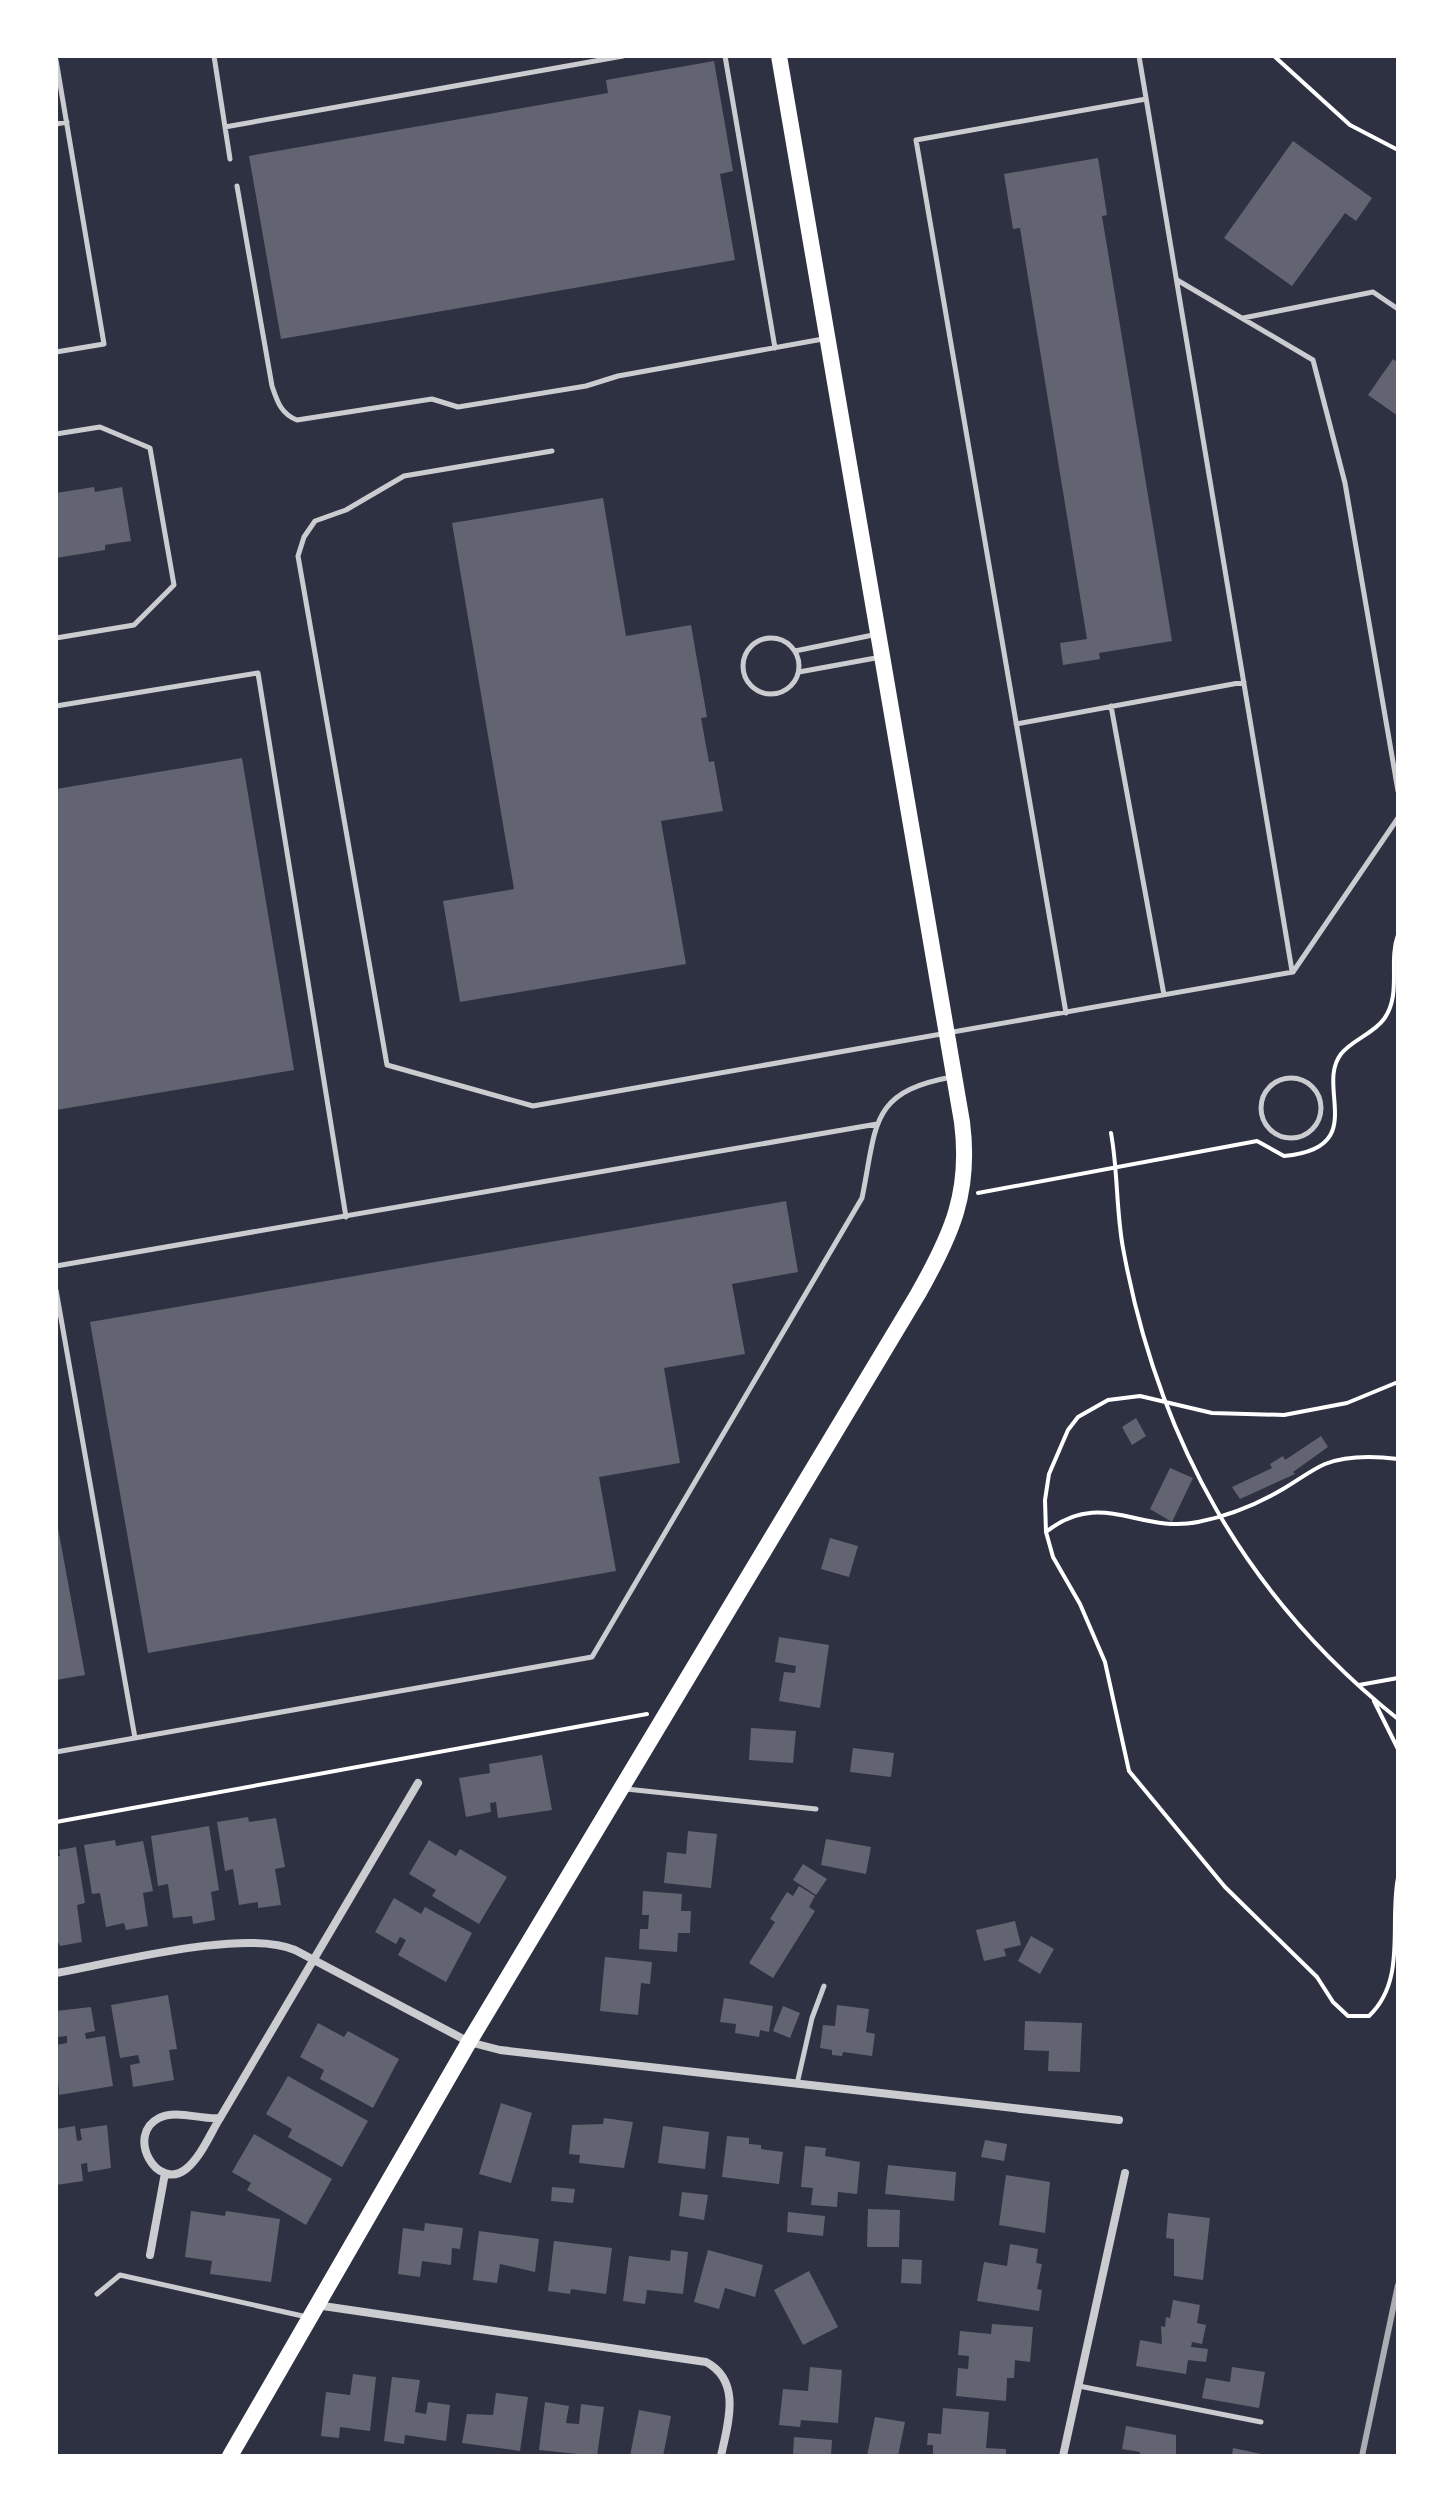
<svg xmlns="http://www.w3.org/2000/svg" width="1454" height="2512" viewBox="0 0 1454 2512" font-family="Ubuntu,sans-serif">
  <style>
    .building { fill: #626471 }
    .lines { fill: none; stroke-linecap: round; stroke-linejoin: round }
    .path { stroke: #fff; stroke-width: 4 }
    .service { stroke: #caccd0; stroke-width: 5 }
    .minor { stroke: #caccd0; stroke-width: 8 }
    .secondary { stroke: #fff; stroke-width: 16 }
    .rail { stroke: #abadb3; stroke-width: 6 }
  </style>
  <rect width="100%" height="100%" fill="#2d3142"/>
  <!-- building -->
  <path class="building" d="M714,61l19,110 -13,3 15,86 -454,79 -32,-183 359,-63 -2,-13z
    M1293,141l79,57 -16,23 -11,-8 -53,73 -68,-48z
    M1098,158l9,57 -5,1 70,425 -73,12 1,6 -37,6 -3,-22 27,-4 -67,-411 -7,1 -9,-55z
    M1393,359l5,4v53l-30,-21z
    M94,487l1,5 27,-5 9,54 -26,4v5l-49,8v-65z
    M603,498l23,138 65,-11 16,92 -6,1 8,44 5,-1 9,50 -62,10 25,143 -226,38 -17,-101 71,-12 -62,-366z
    M242,758l52,312 -238,40v-321z
    M786,1201l12,71 -66,12 13,70 -81,14 16,95 -81,14 17,94 -468,82 -58,-331z
    M1136,1418l10,18 -14,9 -10,-18z
    M1321,1436l7,11 -35,25 2,2 -55,25 -8,-12 40,-19 -2,-4 13,-8 2,4z
    M1170,1468l23,10 -21,44 -22,-13z
    M56,1517l29,158 -29,5z
    M830,1538l28,8 -9,31 -28,-8z
    M779,1637l50,8 -9,63 -41,-7 5,-29 11,1 1,-7 -21,-4z
    M751,1728l45,3 -3,32 -44,-3z
    M853,1748l41,5 -3,24 -41,-5z
    M542,1755l10,55 -54,8 -2,-16 -6,1 1,9 -25,5 -7,-39 31,-5 -1,-9z
    M248,1817l1,5 27,-4 9,49 -10,2 6,36 -23,3v-6l-19,3 -6,-36 -8,2 -8,-49z
    M209,1826l10,64 -8,2 4,28 -22,4 -1,-8 -19,2 -5,-34 -10,2 -7,-50z
    M688,1831l29,3 -6,54 -47,-5 3,-31 19,2z
    M826,1839l45,8 -5,27 -45,-9z
    M115,1840l1,6 27,-5 10,50 -10,2 5,33 -22,4 -2,-7 -18,4 -6,-34 -8,1 -8,-49z
    M429,1840l27,16 4,-7 47,28 -28,47 -47,-28 4,-6 -27,-16z
    M76,1847l9,56 -8,2 5,37 -22,4 -4,-8v-82h4l-1,-6z
    M803,1864l24,15 -11,16 -23,-15z
    M799,1886l16,10 -6,11 6,4 -42,67 -24,-15 26,-41 -5,-3 17,-27 6,4z
    M643,1891l39,3 -1,17h10l-1,22h-12l-1,19 -38,-3 1,-20h8l1,-14h-7z
    M394,1898l27,16 4,-7 47,26 -26,49 -48,-27 8,-15 -6,-3 -4,7 -21,-12z
    M1015,1921l6,24 -17,4 2,7 -22,5 -8,-31z
    M1031,1936l23,13 -14,25 -22,-13z
    M605,1957l47,5 -2,22 -9,-1 -3,32 -38,-4z
    M168,1995l9,54 -8,1 5,30 -41,7 -3,-22 10,-2 -2,-8 -18,3 -9,-53z
    M724,1998l49,8 -4,26 -9,-2 -1,7 -24,-4 1,-9 -16,-2z
    M837,2005l32,4 -3,23 9,2 -3,22 -29,-4 -1,4 -10,-1v-5l-12,-2 3,-23 12,1z
    M783,2006l17,7 -10,25 -17,-7z
    M91,2007l4,24 -10,2 1,6 19,-3 8,50 -54,9 -3,-50 11,-2v-7l-10,1 -1,-26z
    M1025,2021l57,2 -2,49 -32,-1 1,-20 -25,-1z
    M318,2023l26,14 4,-6 51,28 -26,49 -53,-29 4,-9 -24,-13z
    M288,2076l80,45 -26,46 -54,-30 4,-8 -26,-15z
    M501,2103l31,10 -21,70 -32,-9z
    M604,2118l29,4 -9,46 -45,-5 1,-8 -11,-1 3,-29 31,-1z
    M107,2125l4,43 -23,4 -1,-9 -6,1 2,17 -27,4v-56l19,-3 2,15 5,-1 -2,-11z
    M663,2126l46,6 -4,37 -47,-6z
    M254,2134l78,45 -26,46 -59,-35 4,-7 -19,-11z
    M727,2136l22,2v6l12,1v4l22,3 -4,32 -57,-7z
    M985,2140l22,4 -3,17 -23,-4z
    M805,2146l21,2 -1,8 35,6 -3,32 -19,-2 -1,15 -26,-2 2,-17 -12,-1z
    M888,2165l68,7 -2,29 -69,-7z
    M1006,2175l44,7 -5,51 -46,-8z
    M552,2187l23,2 -2,14 -22,-2z
    M682,2192l26,3 -4,25 -25,-4z
    M868,2209l32,1 -1,37h-32z
    M191,2211l34,5 1,-5 54,8 -9,63 -61,-8 2,-13 -27,-4z
    M788,2212l37,4 -2,20 -36,-4z
    M1168,2213l42,5 -7,62 -29,-4v-37l-8,-1z
    M425,2223l38,5 -3,21 -8,-1 -1,17 -29,-4 -2,16 -22,-3 5,-46 21,3z
    M479,2231l60,8 -4,33 -35,-8 -3,19 -24,-3z
    M554,2241l58,7 -6,46 -35,-5 -1,5 -22,-3z
    M1010,2244l28,5 -2,14 6,1 -5,25 5,1 -3,21 -62,-10 7,-39 23,4z
    M671,2250l17,2 -5,42 -36,-4 -2,14 -22,-3 6,-45 41,5z
    M708,2250l55,15 -8,32 -30,-9 -6,21 -25,-7z
    M902,2259l20,1 -1,24 -20,-1z
    M809,2271l29,56 -35,18 -29,-55z
    M1173,2300l27,5 -3,18 9,2 -4,19 -10,-2 -1,5 17,2 -2,13 -18,-2 -2,14 -50,-8 4,-26 22,4 -1,-18 4,1 1,-10 4,1z
    M992,2324l41,3 -3,35 -15,-2 -1,18h-7l-1,23 -50,-5 2,-28 10,1 1,-13 -11,-1 2,-24 31,3z
    M810,2367l32,3 -4,53 -37,-3 -1,7 -21,-2 4,-36 25,2z
    M1232,2367l33,5 -6,36 -57,-10 4,-20 24,4z
    M353,2374l23,3 -6,54 -30,-4 -1,11 -18,-2 5,-44 24,3z
    M392,2377l28,3 -5,32 11,2 2,-12 22,3 -4,36 -41,-6 -1,9 -20,-3z
    M496,2393l32,4 -8,54 -58,-8 5,-29 26,1z
    M545,2402l24,4 -3,17 13,1 2,-20 23,3 -7,49 -58,-6z
    M943,2408l46,4 -3,36 20,1v7h-73v-11h-6l1,-12 13,1z
    M639,2410l32,6 -8,40h-33z
    M875,2417l30,5 -7,34h-31z
    M1126,2426l50,9v21h-36v-4l-18,-3z
    M794,2437l38,3 -1,16h-38z
    M1233,2448l33,7v1h-34z"/>
  <g class="lines">
    <!-- path -->
    <path class="path" d="M1274,56l76,69 48,25
      M1111,1133c7,38 5,77 12,115 35,191 122,349 275,471
      M978,1193l279,-52 27,15c86,-8 31,-69 57,-102 11,-14 32,-20 43,-35 18,-25 4,-57 14,-84
      M1398,1382l-51,21 -63,12 -72,-2 -72,-17 -32,4 -30,17 -10,13 -19,44 -4,26 1,32 7,25 27,47 25,58 24,109 96,116 92,90 16,25 15,14h21c38,-36 20,-92 29,-138
      M1046,1532c55,-44 93,2 152,-10 30,-6 58,-17 85,-33 14,-8 28,-19 42,-25 23,-9 49,-8 73,-5
      M1359,1685l39,-7
      M1374,1701l24,48
      M56,1822l591,-108"/>
    <!-- service -->
    <path class="service" d="M214,56l11,71 398,-71
      M725,56l50,292
      M1139,56l153,915
      M56,60l48,284 -48,8
      M56,124l11,-2
      M225,127l5,32
      M237,186l35,200c5,15 9,28 25,34l135,-21 26,8 128,-21 32,-10 205,-37
      M1177,280l136,80 32,123 53,308
      M1243,318l130,-26 25,17
      M56,434l44,-7 50,21 24,137 -40,40 -78,13
      M552,451l-148,25 -58,34 -31,11 -11,16 -6,19 89,509 146,41 760,-134 105,-154
      M743 666a28 28 0 1 1 56 0a28 28 0 1 1-56 0Z
      M795,651l78,-16
      M799,672l82,-15
      M56,706l202,-33 88,544
      M1111,706l53,289
      M1016,724l228,-42
      M1066,1013l-150,-873 230,-41
      M1261 1108a30 30 0 1 1 60 0a30 30 0 1 1-60 0Z
      M56,1266l821,-142
      M56,1290l79,448
      M56,1752l536,-95 270,-459c15,-73 7,-106 90,-121
      M626,1789l190,20
      M797,2084l15,-66 12,-32
      M97,2294l23,-19 187,42
      M1079,2386l182,36"/>
    <!-- minor -->
    <path class="minor" d="M56,1973c57,-10 189,-45 239,-23l174,92 31,8 619,70
      M220,2118c-19,2 -44,-9 -61,0 -34,17 -2,74 27,51 15,-12 24,-35 34,-51l198,-335
      M150,2255l15,-82
      M316,2305l390,57c36,19 22,61 15,94
      M1063,2456l62,-283"/>
    <!-- secondary -->
    <path class="secondary" d="M230,2456l239,-414 449,-748c34,-60 53,-102 44,-172l-183,-1066"/>
    <!-- rail -->
    <path class="rail" d="M1362,2456l36,-171"/>
  </g>
  <!-- border -->
  <rect width="1454" height="2512" fill="none" stroke="#ffffff" stroke-width="116"/>
</svg>
